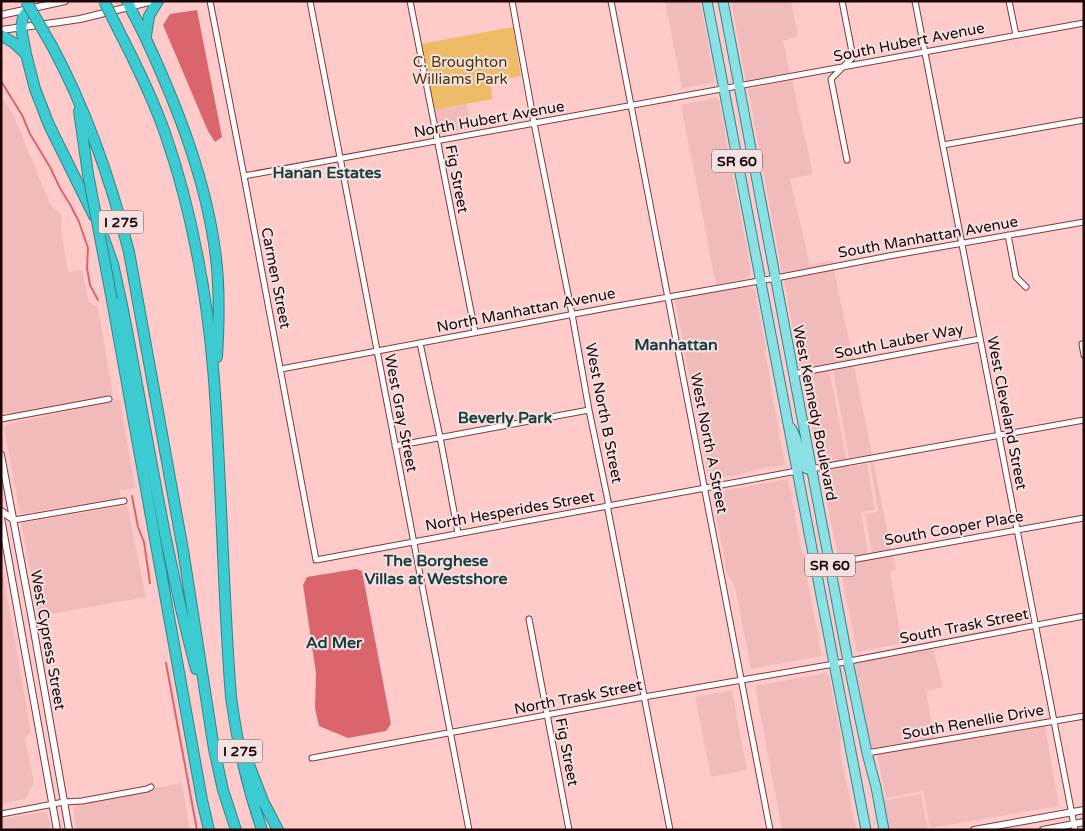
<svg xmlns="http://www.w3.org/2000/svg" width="1085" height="831" viewBox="0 0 1085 831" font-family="'Varela Round',sans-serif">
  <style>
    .built { fill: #f2bbbb }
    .green { fill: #eb6 }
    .water { fill: #da656c }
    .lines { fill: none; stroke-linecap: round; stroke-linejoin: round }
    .stream { stroke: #da656c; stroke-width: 2 }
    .minor-casing { stroke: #80393d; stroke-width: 7 }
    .tertiary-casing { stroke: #80393d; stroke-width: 8 }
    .primary-casing { stroke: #328589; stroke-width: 11 }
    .motorway-casing { stroke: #328589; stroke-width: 12 }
    .minor { stroke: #fff; stroke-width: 5 }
    .tertiary { stroke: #fff; stroke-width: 6 }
    .primary { stroke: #8ae0e3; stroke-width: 9 }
    .motorway { stroke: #3ccbd0; stroke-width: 10 }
    .motorway-bridge-casing { stroke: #328589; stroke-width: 12; stroke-linecap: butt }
    .motorway-bridge { stroke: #3ccbd0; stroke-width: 10 }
    .labels { text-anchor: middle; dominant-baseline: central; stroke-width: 4; stroke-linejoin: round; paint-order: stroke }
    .shield { fill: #f3e2e1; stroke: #5f4748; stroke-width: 1 }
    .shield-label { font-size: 14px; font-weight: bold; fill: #1f0406 }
    .street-label { font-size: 15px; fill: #1f0406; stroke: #f3e2e1 }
    .park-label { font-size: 15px; fill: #4f3503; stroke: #f3e2e1 }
    .neighbourhood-label { font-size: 16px; font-weight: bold; fill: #1b3d3e; stroke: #f3e2e1 }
  </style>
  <rect width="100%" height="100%" fill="#fecbca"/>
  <!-- built -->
  <path class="built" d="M665,1h35l14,76v4l-1,2 -31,5z
    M731,1h60l7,35 -15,5 7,33 -44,8z
    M792,80l21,94 -23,5 20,86 22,-5 1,3 -51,10 -34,-184z
    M1,97l12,17 37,90 11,11 1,6 -1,9 7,42 14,-2 7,32 9,5 15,88 -97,18h-11l-4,-1z
    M714,98h3l2,3 31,165v9l-4,3 -30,7 -35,-180z
    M467,104l5,25 -31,5 -3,-1 -4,-23z
    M834,270l19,89 -53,10 -16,-89z
    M750,287l5,5 11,56 -1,5 5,24v6l15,82 -36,6 -8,3 -32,6 -34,-180 2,-2 55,-10z
    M854,366l18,89 -23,3 -16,-88z
    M829,369l19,98 19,-3 8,46 -14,2 8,47 24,-4 3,15 -6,2 12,71 -45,9 -55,-274 14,-6z
    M120,400l15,88 -15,2 1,8 -101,16 -16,-87 3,-3z
    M873,461l18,88 -19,4 -7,-39 11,-2 2,-2 -8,-46 -1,-2z
    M788,479l34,177 -71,13 -16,-82 -8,-14 -15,-80z
    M127,505l19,92 -107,19 -18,-93z
    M1,563l30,169 -6,6 9,45 -9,16 -24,5z
    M933,648l10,39 -17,4 8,47 -63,11 -16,-86z
    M827,673l2,3 12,61 -1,14 16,79h-74l-27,-144z
    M732,690l15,80 -36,7 -16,-80z
    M1045,726l14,80 -129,22 -7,-37 -37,7 -9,-45z
    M182,783l8,47h-113l-4,-22 3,-3 68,-12 7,-4z
    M921,794l7,36h-40l-5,-32 3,2z
    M44,812l4,2 3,16h-50v-11l35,-6z"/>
  <!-- green -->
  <path class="green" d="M513,27l8,49 -31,6 3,17 -59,11 -13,-66z"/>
  <!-- water -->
  <path class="water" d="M197,10l25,127 -7,5 -7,-11 -45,-106 7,-11z
    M356,569l6,2 29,153 -5,7 -38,7 -29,-12 -4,-18 1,-35 -13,-88 4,-8z"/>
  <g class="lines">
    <!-- stream -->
    <path class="stream" d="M1,81l21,34 8,19 20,33 10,21 11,18 8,16 9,26 -1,20 3,17 8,15
      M132,496l6,31 6,15 6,41
      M166,663l31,167"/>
    <defs>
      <path id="minor" d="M210,1l34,175 72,384 481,-89
        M310,1l159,829
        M410,1l65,331
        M512,1l22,122 38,191 17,96 19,91v9l62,320
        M611,1l159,829
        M842,1l11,56 -22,22 16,81
        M915,1l160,829
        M1009,1l7,34
        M943,145l141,-25
        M244,176l840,-153
        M1008,235l8,42 10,10
        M420,343l20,94 18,96
        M1082,344l2,11
        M281,369l331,-62 164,-29 113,-22 195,-34
        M793,374l187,-35
        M1,419l108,-20
        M395,446l194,-36
        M811,469l273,-49
        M14,520l110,-19
        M829,564l255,-46
        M529,619l40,211
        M867,753l217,-37
        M312,758l332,-61 190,-33 250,-48
        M1,814l63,-12 18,-1 65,-12 4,-2"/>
      <path id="tertiary" d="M1,15l64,-14
        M1,30l52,-7 27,-4 73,-18
        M1,455l30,159 38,216
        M1,511l13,9
        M1,518l56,312
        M974,830l110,-20
        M1043,830l41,-8"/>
      <path id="primary" d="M707,1l159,829
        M723,1l125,660 19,92 9,34 8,43
        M791,428c8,13 8,25 13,39l3,2h4"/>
      <path id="motorway" d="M127,1c6,13 13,25 19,38 32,69 61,143 70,219 4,33 3,66 1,99
        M29,8l-6,9 -2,11 5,26 9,35 14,36 45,91
        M120,33c17,33 33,66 45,100 15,43 26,87 34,131 13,67 17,135 20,203 4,77 6,154 12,230 6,46 16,89 31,133
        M1,35l13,8 12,11
        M146,36l3,-20 9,-15
        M52,46c35,65 59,135 77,206l54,298 31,199 9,41 13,40
        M79,111l9,63
        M103,236l10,28 9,41c24,121 42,244 74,364
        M112,300l90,500 7,30
        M248,762l15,39 15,29"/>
    </defs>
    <!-- minor casing -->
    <use href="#minor" class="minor-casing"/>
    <!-- tertiary casing -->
    <use href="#tertiary" class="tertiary-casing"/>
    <!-- primary casing -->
    <use href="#primary" class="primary-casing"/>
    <!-- motorway casing -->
    <use href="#motorway" class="motorway-casing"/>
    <!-- minor -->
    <use href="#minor" class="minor"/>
    <!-- tertiary -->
    <use href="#tertiary" class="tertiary"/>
    <!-- primary -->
    <use href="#primary" class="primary"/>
    <!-- motorway -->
    <use href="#motorway" class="motorway"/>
    <defs>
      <path id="motorway-bridge" d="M26,1l26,45
        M104,1l16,32
        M88,174l24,126"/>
    </defs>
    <!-- motorway-bridge casing -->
    <use href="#motorway-bridge" class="motorway-bridge-casing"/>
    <!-- motorway-bridge -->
    <use href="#motorway-bridge" class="motorway-bridge"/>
  </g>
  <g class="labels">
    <!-- shield labels -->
    <g class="shield">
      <rect x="712" y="149.5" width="50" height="23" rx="4"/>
      <rect x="98.5" y="210.5" width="45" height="23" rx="4"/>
      <rect x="805" y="553.5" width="50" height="23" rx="4"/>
      <rect x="217.5" y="739.5" width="45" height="23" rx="4"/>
    </g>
    <g class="shield-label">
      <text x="737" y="161">SR 60</text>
      <text x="121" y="222">I 275</text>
      <text x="830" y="565">SR 60</text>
      <text x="240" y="751">I 275</text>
    </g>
    <!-- street labels -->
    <g class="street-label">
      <text transform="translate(909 42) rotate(-11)">South Hubert Avenue</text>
      <text transform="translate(489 119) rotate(-10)">North Hubert Avenue</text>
      <text transform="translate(457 179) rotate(79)">Fig Street</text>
      <text transform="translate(928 237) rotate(-10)">South Manhattan Avenue</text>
      <text transform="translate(276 278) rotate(79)">Carmen Street</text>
      <text transform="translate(526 310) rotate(-11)">North Manhattan Avenue</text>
      <text transform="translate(899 341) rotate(-11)">South Lauber Way</text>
      <text transform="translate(401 413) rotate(79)">West Gray Street</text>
      <text transform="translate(604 413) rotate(79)">West North B Street</text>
      <text transform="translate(815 413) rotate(79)">West Kennedy Boulevard</text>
      <text transform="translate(1007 413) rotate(79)">West Cleveland Street</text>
      <text transform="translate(709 443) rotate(79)">West North A Street</text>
      <text transform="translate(510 511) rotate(-10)">North Hesperides Street</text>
      <text transform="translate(954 528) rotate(-10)">South Cooper Place</text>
      <text transform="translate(964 626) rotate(-11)">South Trask Street</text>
      <text transform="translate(48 640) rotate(80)">West Cypress Street</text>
      <text transform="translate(578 697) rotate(-11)">North Trask Street</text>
      <text transform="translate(973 722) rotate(-10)">South Renellie Drive</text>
      <text transform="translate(567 752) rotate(79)">Fig Street</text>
    </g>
    <!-- park labels -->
    <g class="park-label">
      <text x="460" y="62">C. Broughton<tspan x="460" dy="17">Williams Park</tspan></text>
    </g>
    <!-- neighbourhood labels -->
    <g class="neighbourhood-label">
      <text x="327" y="173">Hanan Estates</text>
      <text x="676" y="345">Manhattan</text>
      <text x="505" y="418">Beverly Park</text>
      <text x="436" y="561">The Borghese<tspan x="436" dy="18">Villas at Westshore</tspan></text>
      <text x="334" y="643">Ad Mer</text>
    </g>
  </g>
  <!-- border -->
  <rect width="1085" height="831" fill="none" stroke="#1f0406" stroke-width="5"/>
</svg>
